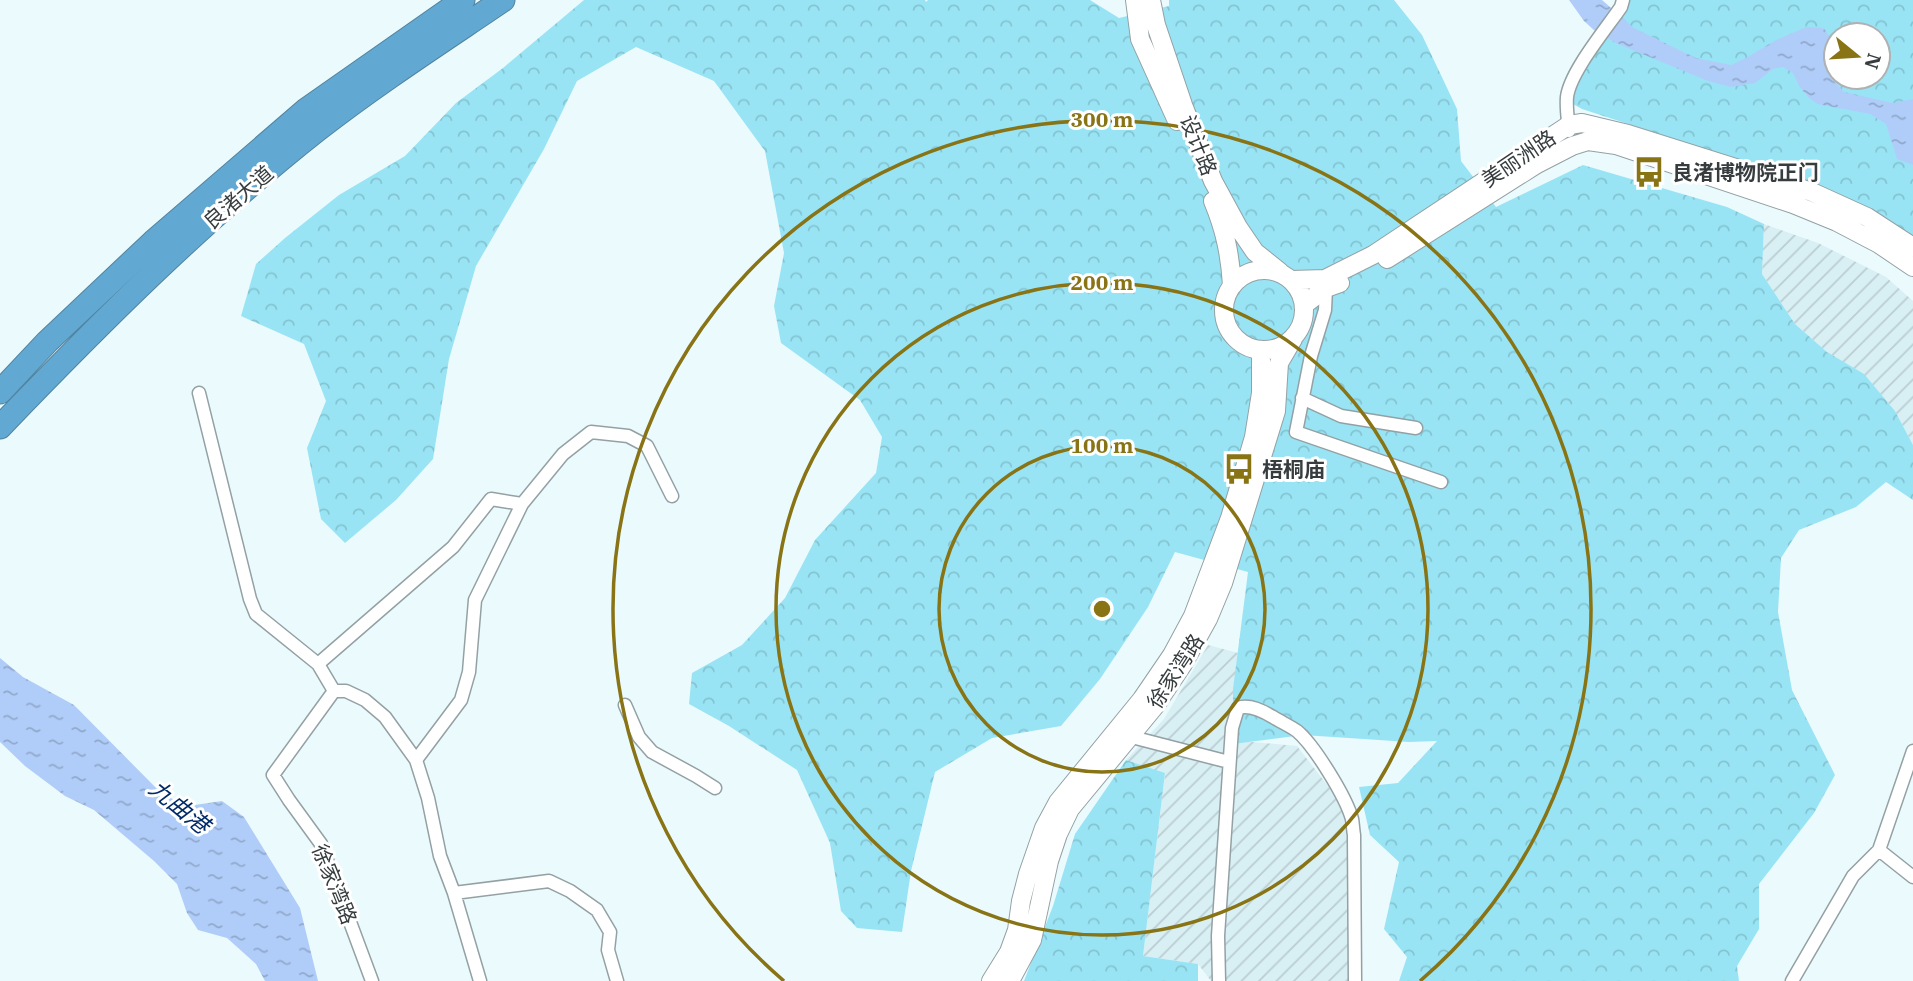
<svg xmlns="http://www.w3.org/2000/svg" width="1913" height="981" viewBox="0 0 1913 981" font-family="'IBM Plex Serif','Noto Sans SC',serif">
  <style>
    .industrial { fill: url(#industrial-furrows) }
    .forest { fill: url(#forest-crowns); fill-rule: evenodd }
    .water { fill: url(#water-ripples) }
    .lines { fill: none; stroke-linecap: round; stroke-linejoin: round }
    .street-casing { stroke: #93a1a4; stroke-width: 15 }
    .secondary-casing { stroke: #93a1a4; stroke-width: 20 }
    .highway-casing { stroke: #52839f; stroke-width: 25 }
    .street { stroke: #fff; stroke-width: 12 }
    .secondary { stroke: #fff; stroke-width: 18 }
    .highway { stroke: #61a9d2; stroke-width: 23 }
    .ring { fill: none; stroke: #887315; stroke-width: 3.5 }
    .labels { text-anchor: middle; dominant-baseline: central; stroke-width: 6; stroke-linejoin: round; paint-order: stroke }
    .street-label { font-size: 21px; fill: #373d3f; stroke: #fff }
    .poi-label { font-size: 21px; font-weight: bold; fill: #373d3f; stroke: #fff; text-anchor: start }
    .water-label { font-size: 23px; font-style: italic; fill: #002b68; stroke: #fff }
    .centre { fill: #887315; stroke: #fff; stroke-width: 3.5 }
    .ring-label { font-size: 21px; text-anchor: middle; font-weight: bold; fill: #887315; stroke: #fff; stroke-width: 6; stroke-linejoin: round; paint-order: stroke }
  </style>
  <defs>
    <pattern id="industrial-furrows" width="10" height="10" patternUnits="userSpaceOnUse" patternTransform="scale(1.75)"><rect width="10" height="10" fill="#d8eff4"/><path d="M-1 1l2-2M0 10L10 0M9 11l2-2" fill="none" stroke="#baced2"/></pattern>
    <pattern id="forest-crowns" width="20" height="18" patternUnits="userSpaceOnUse" patternTransform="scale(1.75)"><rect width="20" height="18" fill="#98e4f4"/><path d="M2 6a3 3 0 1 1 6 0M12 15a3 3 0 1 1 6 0" fill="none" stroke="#84c4d2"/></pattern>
    <pattern id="water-ripples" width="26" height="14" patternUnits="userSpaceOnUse" patternTransform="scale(1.75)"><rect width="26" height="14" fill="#b0cdf9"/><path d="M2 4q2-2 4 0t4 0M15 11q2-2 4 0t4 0" fill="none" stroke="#90a8cb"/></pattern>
  </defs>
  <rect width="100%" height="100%" fill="#ebfafd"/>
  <!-- industrial -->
  <path class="industrial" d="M1764,224l54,19 68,34 27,24v144l-18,-34 -31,-36 -37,-23 -32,-28 -33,-50z
    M1208,645l30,8 -7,87 66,6 55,71 3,164h-144l-13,-17 -55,-8 22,-182 -39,-14 38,-41z"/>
  <!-- forest -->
  <path class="forest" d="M584,0h341l1,2 2,-2h162l29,18 50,-12v-6h225l28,35 35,74 4,52 35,46 87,-42 144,42 37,17 -2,50 33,50 32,28 37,22 31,37 18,34v55l-27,-18 -30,25 -57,23 -18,28 -3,54 14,78 43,85 -21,38 -55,71v45l-22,37 2,15h-340l8,-24 -23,-28 15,-67 -29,-27 -11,-48 39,-4 39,-42 -28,1 -106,-7 -70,9v-55l15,-117 -73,-20 -27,55 -48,72 -39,47 -69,12 -57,34 -24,99 -9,61 -45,-4 -16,-17 -11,-68 -33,-73 -68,-44 -40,-22 3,-31 50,-28 43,-47 30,-58 61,-67 6,-36 -22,-37 -79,-57 -7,-37 10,-53 -19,-102 -51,-70 -78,-34 -59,34 -33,68 -68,117 -27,93 -16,100 -37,41 -51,43 -24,-24 -14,-71 19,-47 -22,-57 -63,-28 15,-52 29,-26 54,-43 66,-39 51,-53 47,-35z
    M1622,0h291v236l-84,-47 -247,-80 -9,-5 -3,-9zM1836,35h42v42h-42z
    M1126,760l39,13 -22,183 55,8v17h-174l29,-75 22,-72z"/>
  <!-- water -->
  <path class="water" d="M1569,0h33l32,28 62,30 35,7 15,-7 30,-18 30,-13 18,1 8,14 -5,17 1,16 16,17 49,11 20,-4v66l-16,-6 -11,-35 -16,-10 -53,-10 -8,-6 -10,-12 -6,-13 -10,-6 -10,2 -18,14 -24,4 -23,-6 -90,-37 -23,-13 -11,-10z
    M0,658l23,19 51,28 88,89 26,12 34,-5 22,16 56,91 18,73h-53l-9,-17 -29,-26 -29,-8 -11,-17 -10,-29 -23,-23 -60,-51 -29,-14 -40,-30 -25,-24z"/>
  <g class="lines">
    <defs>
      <path id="street" d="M1569,131c-1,-11 -3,-23 -2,-34 3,-25 39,-68 54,-90l2,-7
        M1326,288l-1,22 -14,46 -15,76 145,50
        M199,393l51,206 6,15 62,50 16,27h12l19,9 20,17 31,43 12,38 12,58 14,37 26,88
        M1302,398l39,18 75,12
        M318,664l135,-117 38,-48 31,5
        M334,691l-61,84 16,25 32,44 51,137
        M625,705l14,32 13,15 44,24 19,12
        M1124,735l105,27
        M1913,751l-34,99 34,27
        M416,760l45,-60 8,-28 6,-72 47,-96 41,-50 28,-22 37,4 19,10 25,50
        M454,893l95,-12 21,10 27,19 13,22 -2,18 9,31
        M1219,981l-1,-45 14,-208 6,-20c12,-4 25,3 35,9 8,5 17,9 24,14 17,14 49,66 55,88 1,5 1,11 2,16l1,146
        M1792,981l61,-105 26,-26"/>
      <path id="secondary" d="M1135,0l5,39 37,82
        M1151,0l5,25 27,80 30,76 25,46 17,25 25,20
        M1213,201c12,29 17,53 19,84
        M1387,259l150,-95 35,-18 16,-5 28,4 177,59 44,18 42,22 34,23
        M1224 310a40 40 0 1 1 80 0a40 40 0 1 1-80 0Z
        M1292,280l33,-1 48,-24 196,-130 13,-2 46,11 184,58 55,25 46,30
        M1305,304l21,-16 14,-5
        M991,981l18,-29 8,-22 4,-29 7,-27 16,-46 14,-26 84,-103 30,-44 21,-39 37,-98 24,-81 7,-44v-42
        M1010,981l22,-41 17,-79 9,-27 12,-25 85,-103 28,-42 25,-45 15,-36 53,-172 3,-48 14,-24"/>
      <path id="highway" d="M0,392l47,-50 106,-100 153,-132 157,-110
        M0,427c100,-104 203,-207 317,-297 59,-46 124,-88 186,-130"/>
    </defs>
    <!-- street casing -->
    <use href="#street" class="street-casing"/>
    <!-- secondary casing -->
    <use href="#secondary" class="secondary-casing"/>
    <!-- highway casing -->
    <use href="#highway" class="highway-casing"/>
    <!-- street -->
    <use href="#street" class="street"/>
    <!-- secondary -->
    <use href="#secondary" class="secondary"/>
    <!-- highway -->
    <use href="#highway" class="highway"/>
  </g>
  <!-- distance rings -->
  <g class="ring">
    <circle cx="1102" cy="609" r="163"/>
    <circle cx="1102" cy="609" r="326"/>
    <path d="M784 981A489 489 0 1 1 1420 981"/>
  </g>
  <!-- icons -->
  <defs>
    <symbol id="bus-bare" viewBox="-9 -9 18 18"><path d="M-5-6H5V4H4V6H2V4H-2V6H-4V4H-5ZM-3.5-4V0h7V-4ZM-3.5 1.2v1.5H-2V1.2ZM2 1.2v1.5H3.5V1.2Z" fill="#887315" stroke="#fff" stroke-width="2.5" paint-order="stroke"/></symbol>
  </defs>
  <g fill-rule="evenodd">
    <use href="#bus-bare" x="1627" y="150" width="44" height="44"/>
    <use href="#bus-bare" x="1217" y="447" width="44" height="44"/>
  </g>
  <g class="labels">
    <!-- street labels -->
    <g class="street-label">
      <text transform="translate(1199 145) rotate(68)">设计路</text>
      <text transform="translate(1518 158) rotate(-34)">美丽洲路</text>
      <text transform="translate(238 197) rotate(-41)">良渚大道</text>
      <text transform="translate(1175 671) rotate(-57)">徐家湾路</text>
      <text transform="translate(335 884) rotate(68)">徐家湾路</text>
    </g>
    <!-- poi labels -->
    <g class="poi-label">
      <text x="1672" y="172">良渚博物院正门</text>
      <text x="1262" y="469">梧桐庙</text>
    </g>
    <!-- water labels -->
    <g class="water-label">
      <text transform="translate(180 806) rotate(39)">九曲港</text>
    </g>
  </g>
  <circle cx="1102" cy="609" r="10" class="centre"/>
  <g class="ring-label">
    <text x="1102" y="127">300 m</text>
    <text x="1102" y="290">200 m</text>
    <text x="1102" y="453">100 m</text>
  </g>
  <!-- north arrow -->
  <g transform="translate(1857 56) rotate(108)"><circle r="33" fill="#ffffff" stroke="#afb1b2" stroke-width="2"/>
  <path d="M0-5L12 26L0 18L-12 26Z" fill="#887315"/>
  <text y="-10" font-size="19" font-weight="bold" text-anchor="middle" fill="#373d3f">N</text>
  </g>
</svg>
